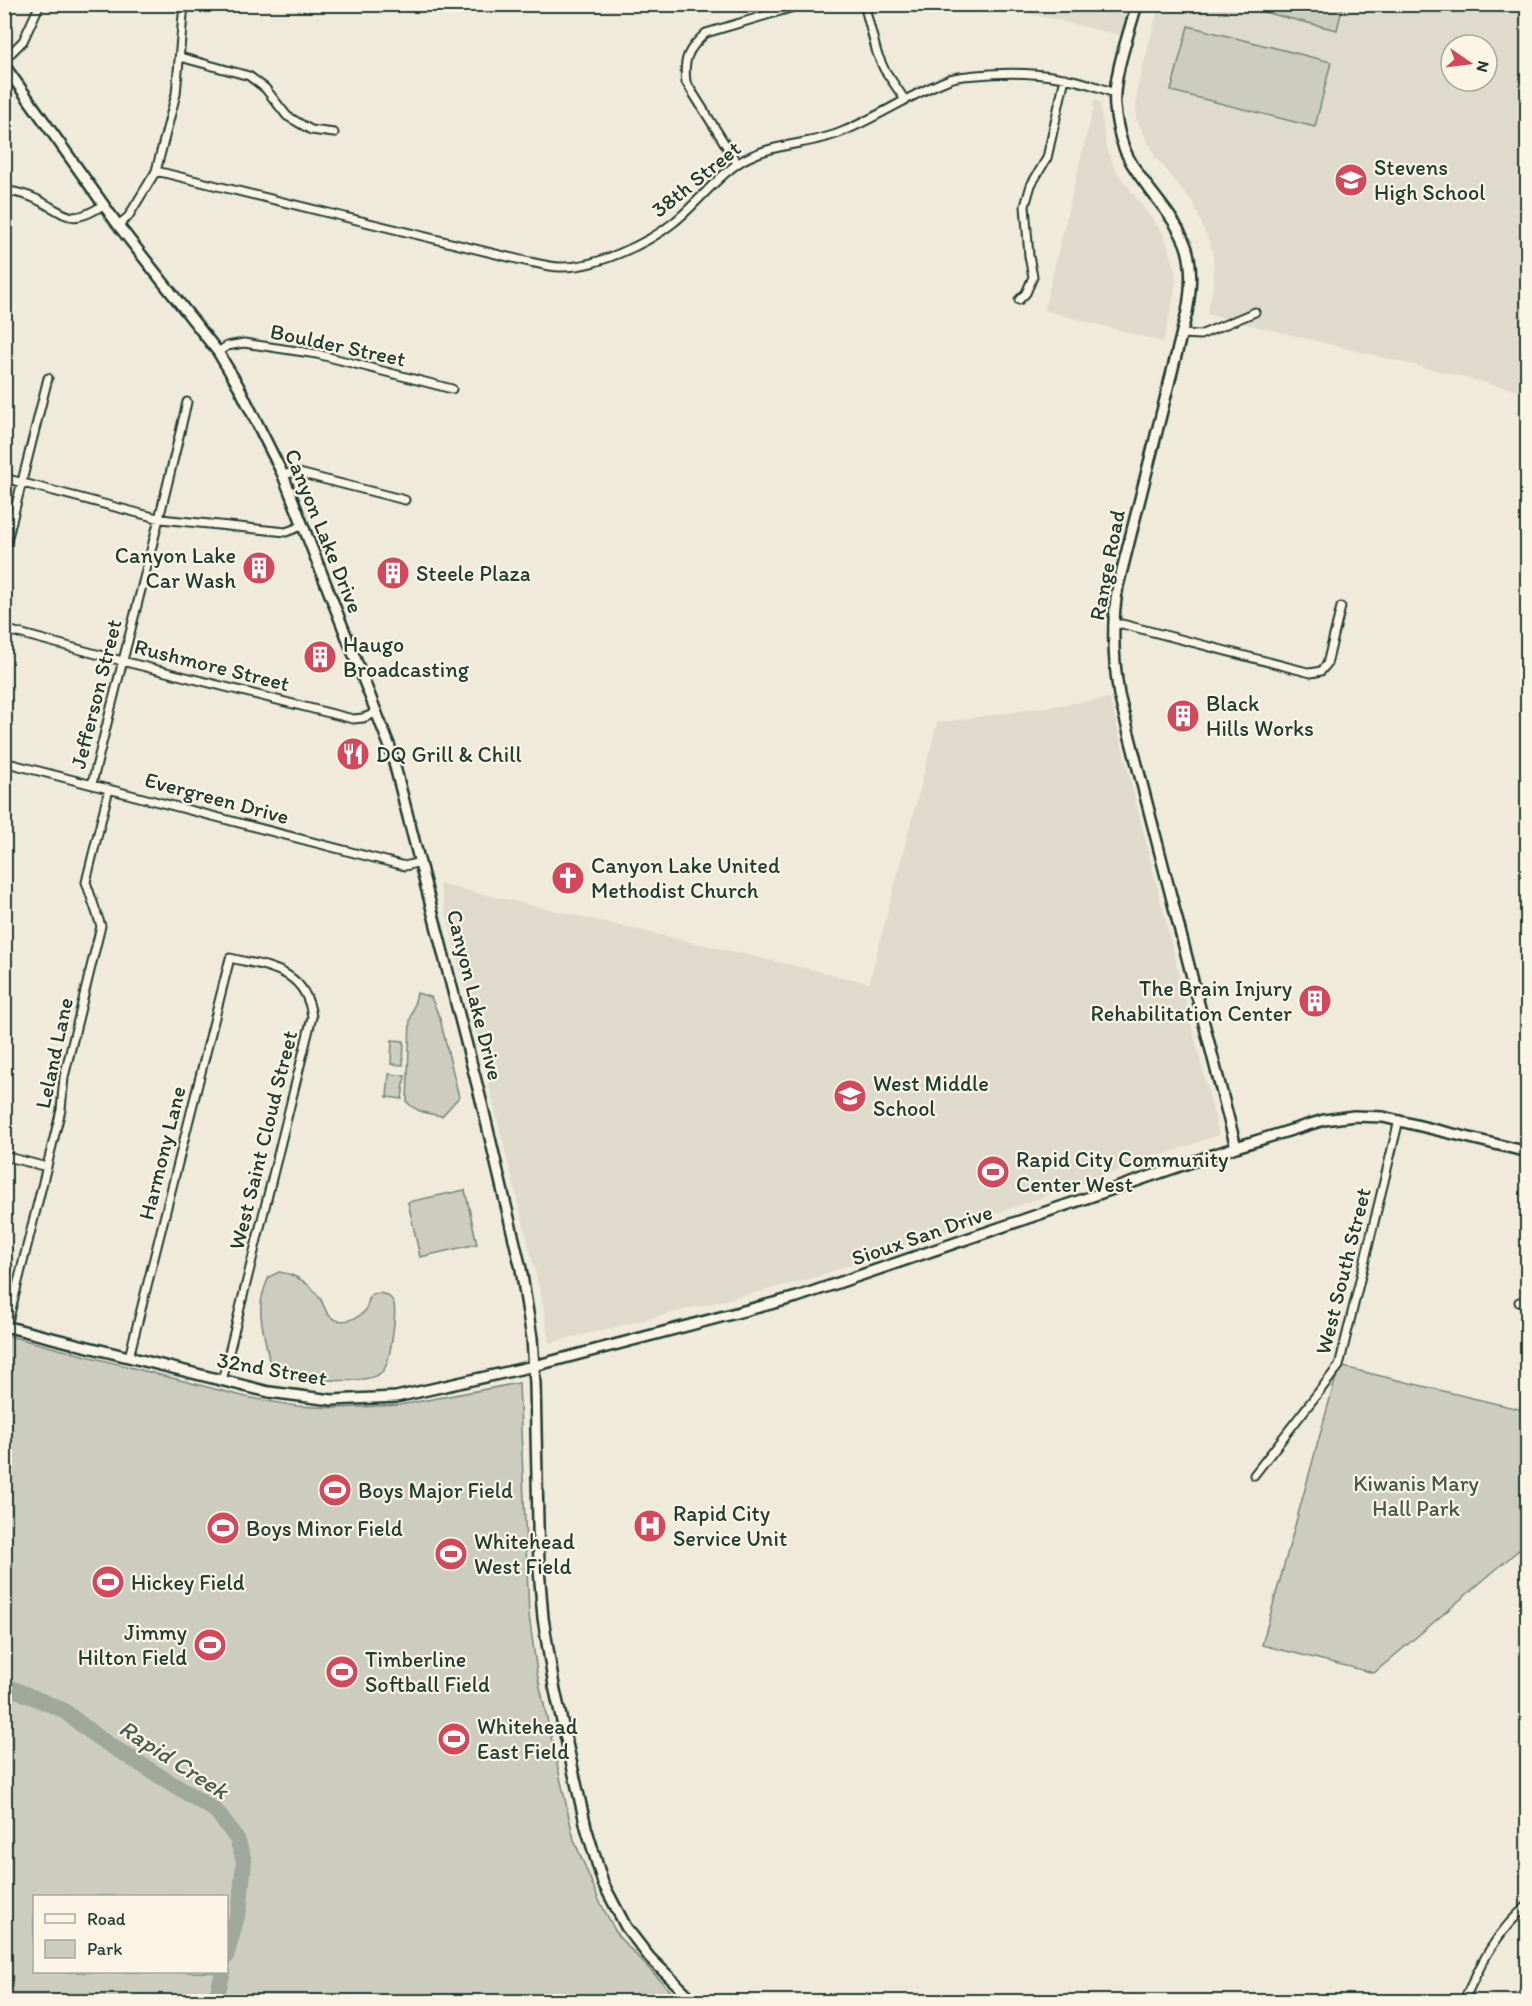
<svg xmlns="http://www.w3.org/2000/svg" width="1532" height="2006" viewBox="0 0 1532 2006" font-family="Itim,sans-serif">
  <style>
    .built { fill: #dedbcc; fill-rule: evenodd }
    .green { fill: #cccdbf; stroke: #76857a; stroke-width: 1.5; fill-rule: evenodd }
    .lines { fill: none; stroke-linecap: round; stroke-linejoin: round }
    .river { stroke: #9fa89a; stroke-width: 16 }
    .minor-casing { stroke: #1f3d34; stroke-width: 11 }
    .tertiary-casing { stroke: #1f3d34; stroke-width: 14 }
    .minor { stroke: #fcf5e5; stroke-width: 7 }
    .tertiary { stroke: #fcf5e5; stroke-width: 9 }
    .labels { text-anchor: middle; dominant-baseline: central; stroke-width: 4.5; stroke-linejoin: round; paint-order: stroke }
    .poi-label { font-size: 22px; fill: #1f3d34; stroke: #fcf5e5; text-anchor: start }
    .street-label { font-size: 22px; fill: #1f3d34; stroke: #fcf5e5 }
    .park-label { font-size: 22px; fill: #425a50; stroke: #fcf5e5 }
    .water-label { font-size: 24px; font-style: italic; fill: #455d53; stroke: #fcf5e5 }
  </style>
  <rect width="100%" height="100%" fill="#efeada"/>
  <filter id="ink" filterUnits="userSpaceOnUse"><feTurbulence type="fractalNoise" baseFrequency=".0167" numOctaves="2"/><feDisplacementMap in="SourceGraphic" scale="12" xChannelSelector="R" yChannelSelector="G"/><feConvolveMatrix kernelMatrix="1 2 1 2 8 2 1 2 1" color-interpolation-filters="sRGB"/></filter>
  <g filter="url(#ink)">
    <!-- built -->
    <path class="built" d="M1025,5h112l-9,32 -105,-25z
      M1159,5h368v388l-320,-79 7,-32 -1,-30 -20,-50 -37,-44 -20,-40 1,-29zM1451,45h36v36h-36z
      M1095,100l5,2 6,45 10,24 48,64 9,26 3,19 -3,20 -10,42 -119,-32z
      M1110,698l109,437 -412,145 -258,63 -7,-44 -103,-415 430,99 68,-260z"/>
    <!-- green -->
    <path class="green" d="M1235,5l108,-1v1l-6,25z
      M1188,26l143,36 -16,65 -144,-36z
      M417,993l14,4 9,22 19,78 -17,19c-13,-2 -26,-4 -35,-14l3,-81z
      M392,1040l12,1 -1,24 -12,-1z
      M389,1074l16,2 -3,23 -15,-2z
      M465,1190l12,54 -57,13 -12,-55z
      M279,1272c17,2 33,13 42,28 3,5 4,12 9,16 8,9 26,4 34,-4 4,-5 4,-12 7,-17 8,-4 20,-1 23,9 2,10 -3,60 -12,68 -14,12 -51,8 -68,7 -14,-1 -35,0 -44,-12 -4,-35 -18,-55 -1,-90z
      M5,1335l241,62 50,9 42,2 62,-3 119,-22 10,232 8,58 37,167 25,60 19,36 62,65h-675zM34,1896h192v76h-192z
      M1339,1366l188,45v132l-153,130 -112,-28z"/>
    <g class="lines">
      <!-- river -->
      <path class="river" d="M4,1685l59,25 34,27 119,74 21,28 7,22 -4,44 -14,52
        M215,2002l8,-30"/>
      <defs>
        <path id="minor" d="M864,4l13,49 7,16 21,31
          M180,57l69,19 16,12 22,28 24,14 23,3
          M4,60l19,-19 17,-37
          M737,163l-51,-81c-3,-23 2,-33 20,-49l98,-29
          M156,171l369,90c11,2 24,6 35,6 35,1 87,-23 113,-44 23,-18 43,-46 67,-61 32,-20 70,-16 104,-31 36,-15 69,-38 106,-52 8,-3 18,-3 27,-4 47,-5 94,0 137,18
          M4,190c11,2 22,4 32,9 31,15 34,28 67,6
          M118,225l10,-8 28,-46 20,-77 8,-90
          M1019,300l7,-7 7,-16 -4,-21 -4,-50 6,-21 16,-27 18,-80
          M1182,334l18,1 55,-23
          M218,352l9,-6 17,-3 73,11 135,35
          M283,475l12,-3 110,28
          M4,478l157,41 125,13 16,-6
          M4,553l44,-175
          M1113,625l9,-1 189,49 10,-2 6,-7 14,-57
          M4,629l118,32 231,58 10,-1 13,-5
          M4,762l401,104 15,-4
          M92,784c31,-128 66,-254 95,-382
          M4,978l3,-8
          M4,1156l43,11
          M1519,1302l9,-1
          M7,1326l54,-216 3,-33 37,-151 -15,-44 23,-93
          M129,1357l101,-399c39,9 76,11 82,59l-90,364
          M1254,1475l85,-109 60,-246
          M1463,2002c18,-38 32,-69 65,-97"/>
        <path id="tertiary" d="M1137,4c-8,29 -25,75 -22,103 2,20 7,41 17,57 17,29 44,52 55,85 6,21 4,42 0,63l-69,274c-7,37 -5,72 1,109l117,452
          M4,65l114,160 100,127 21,35 44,88 107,272 92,357 39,165 11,69 3,46 4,185 4,49 11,68 32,141 17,56 23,44 24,31 45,44
          M4,1326l265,66 63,8 64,-3 138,-31 263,-69 439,-150 88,-27 30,-4 29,1 145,35"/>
      </defs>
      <!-- minor casing -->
      <use href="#minor" class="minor-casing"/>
      <!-- tertiary casing -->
      <use href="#tertiary" class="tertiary-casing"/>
      <!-- minor -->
      <use href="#minor" class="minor"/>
      <!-- tertiary -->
      <use href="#tertiary" class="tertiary"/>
    </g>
  </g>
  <!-- icons -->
  <defs>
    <symbol id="school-disc" viewBox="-11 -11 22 22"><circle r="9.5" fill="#d1495b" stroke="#fcf5e5"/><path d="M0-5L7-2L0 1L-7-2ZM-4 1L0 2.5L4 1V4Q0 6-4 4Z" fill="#fff"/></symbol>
    <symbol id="building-disc" viewBox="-11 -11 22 22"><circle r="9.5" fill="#d1495b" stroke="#fcf5e5"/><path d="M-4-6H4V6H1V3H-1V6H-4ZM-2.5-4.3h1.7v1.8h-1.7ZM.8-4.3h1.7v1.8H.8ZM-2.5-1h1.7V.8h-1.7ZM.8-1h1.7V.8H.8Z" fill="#fff"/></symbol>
    <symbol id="restaurant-disc" viewBox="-11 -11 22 22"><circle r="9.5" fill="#d1495b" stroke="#fcf5e5"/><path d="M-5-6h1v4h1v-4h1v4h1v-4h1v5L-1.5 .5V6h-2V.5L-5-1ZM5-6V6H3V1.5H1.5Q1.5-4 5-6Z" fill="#fff"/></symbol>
    <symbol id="church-disc" viewBox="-11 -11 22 22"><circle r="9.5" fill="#d1495b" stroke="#fcf5e5"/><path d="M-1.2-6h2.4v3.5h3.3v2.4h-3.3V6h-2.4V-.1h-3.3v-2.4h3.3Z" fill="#fff"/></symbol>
    <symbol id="stadium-disc" viewBox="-11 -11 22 22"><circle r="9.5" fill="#d1495b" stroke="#fcf5e5"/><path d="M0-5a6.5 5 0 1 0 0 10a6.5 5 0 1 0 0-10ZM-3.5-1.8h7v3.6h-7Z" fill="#fff"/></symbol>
    <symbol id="hospital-disc" viewBox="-11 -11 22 22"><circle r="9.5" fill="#d1495b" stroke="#fcf5e5"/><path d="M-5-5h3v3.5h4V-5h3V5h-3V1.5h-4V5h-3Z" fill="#fff"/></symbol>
  </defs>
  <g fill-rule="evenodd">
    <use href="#school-disc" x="1332" y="161" width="38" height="38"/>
    <use href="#building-disc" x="240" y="549" width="38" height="38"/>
    <use href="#building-disc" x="374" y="554" width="38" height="38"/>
    <use href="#building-disc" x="301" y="638" width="38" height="38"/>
    <use href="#building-disc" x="1164" y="697" width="38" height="38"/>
    <use href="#restaurant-disc" x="334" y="735" width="38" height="38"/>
    <use href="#church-disc" x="549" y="859" width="38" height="38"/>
    <use href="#building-disc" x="1296" y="982" width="38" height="38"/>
    <use href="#school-disc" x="831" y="1077" width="38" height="38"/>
    <use href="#stadium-disc" x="974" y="1153" width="38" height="38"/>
    <use href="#stadium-disc" x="316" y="1471" width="38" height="38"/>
    <use href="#hospital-disc" x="631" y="1507" width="38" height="38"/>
    <use href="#stadium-disc" x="204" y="1509" width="38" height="38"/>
    <use href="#stadium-disc" x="432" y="1535" width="38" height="38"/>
    <use href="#stadium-disc" x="89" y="1563" width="38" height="38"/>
    <use href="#stadium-disc" x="191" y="1626" width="38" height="38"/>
    <use href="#stadium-disc" x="323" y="1653" width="38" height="38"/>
    <use href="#stadium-disc" x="435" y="1720" width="38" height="38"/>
  </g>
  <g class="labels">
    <!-- poi labels -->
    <g class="poi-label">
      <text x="1374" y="167">Stevens<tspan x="1374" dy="25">High School</tspan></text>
      <text x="236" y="555" text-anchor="end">Canyon Lake<tspan x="236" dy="25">Car Wash</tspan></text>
      <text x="416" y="573">Steele Plaza</text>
      <text x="343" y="644">Haugo<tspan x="343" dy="25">Broadcasting</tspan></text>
      <text x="1206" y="703">Black<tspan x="1206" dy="25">Hills Works</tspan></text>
      <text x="376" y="754">DQ Grill &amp; Chill</text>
      <text x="591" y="865">Canyon Lake United<tspan x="591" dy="25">Methodist Church</tspan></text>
      <text x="1292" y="988" text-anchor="end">The Brain Injury<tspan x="1292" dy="25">Rehabilitation Center</tspan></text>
      <text x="873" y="1083">West Middle<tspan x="873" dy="25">School</tspan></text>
      <text x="1016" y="1159">Rapid City Community<tspan x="1016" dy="25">Center West</tspan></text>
      <text x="358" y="1490">Boys Major Field</text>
      <text x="673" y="1513">Rapid City<tspan x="673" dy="25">Service Unit</tspan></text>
      <text x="246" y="1528">Boys Minor Field</text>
      <text x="474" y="1541">Whitehead<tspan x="474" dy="25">West Field</tspan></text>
      <text x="131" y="1582">Hickey Field</text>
      <text x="187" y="1632" text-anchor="end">Jimmy<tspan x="187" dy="25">Hilton Field</tspan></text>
      <text x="365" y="1659">Timberline<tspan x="365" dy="25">Softball Field</tspan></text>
      <text x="477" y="1726">Whitehead<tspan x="477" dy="25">East Field</tspan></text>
    </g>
    <!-- street labels -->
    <g class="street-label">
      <text transform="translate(696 179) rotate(-39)">38th Street</text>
      <text transform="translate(338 345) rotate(12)">Boulder Street</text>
      <text transform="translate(324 531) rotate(68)">Canyon Lake Drive</text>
      <text transform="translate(1107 565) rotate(-79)">Range Road</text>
      <text transform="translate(212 665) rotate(14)">Rushmore Street</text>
      <text transform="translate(96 694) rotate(-76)">Jefferson Street</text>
      <text transform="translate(217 798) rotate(15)">Evergreen Drive</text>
      <text transform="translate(475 995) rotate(76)">Canyon Lake Drive</text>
      <text transform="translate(54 1053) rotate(-78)">Leland Lane</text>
      <text transform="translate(263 1140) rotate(-76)">West Saint Cloud Street</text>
      <text transform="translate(162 1153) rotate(-76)">Harmony Lane</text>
      <text transform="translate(922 1235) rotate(-19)">Sioux San Drive</text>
      <text transform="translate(1343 1271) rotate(-76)">West South Street</text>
      <text transform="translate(272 1369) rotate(10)">32nd Street</text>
    </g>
    <!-- park labels -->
    <g class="park-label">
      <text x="1416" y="1483">Kiwanis Mary<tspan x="1416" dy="25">Hall Park</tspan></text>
    </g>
    <!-- water labels -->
    <g class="water-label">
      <text transform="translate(174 1759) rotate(33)">Rapid Creek</text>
    </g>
  </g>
  <!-- margin -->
  <rect width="1532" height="2006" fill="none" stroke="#fcf5e5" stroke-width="24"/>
  <rect x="12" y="12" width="1508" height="1982" fill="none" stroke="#1f3d34" stroke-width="2" filter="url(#ink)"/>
  <!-- legend -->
  <rect x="33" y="1895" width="195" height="78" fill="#fcf5e5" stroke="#a4ab9e" stroke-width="1.5"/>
  <rect x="45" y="1914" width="30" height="9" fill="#fcf5e5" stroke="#a4ab9e" stroke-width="1.5"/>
  <text x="87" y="1925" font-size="18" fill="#1f3d34">Road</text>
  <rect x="45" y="1940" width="30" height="18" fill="#cccdbf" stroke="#a4ab9e" stroke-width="1.5"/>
  <text x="87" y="1955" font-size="18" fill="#1f3d34">Park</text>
  <!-- north arrow -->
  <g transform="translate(1469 63) rotate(104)"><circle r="28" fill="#fcf5e5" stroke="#a4ab9e" stroke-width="1.5"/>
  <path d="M0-4.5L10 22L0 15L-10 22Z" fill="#d1495b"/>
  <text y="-9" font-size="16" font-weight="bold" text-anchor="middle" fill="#1f3d34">N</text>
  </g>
</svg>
